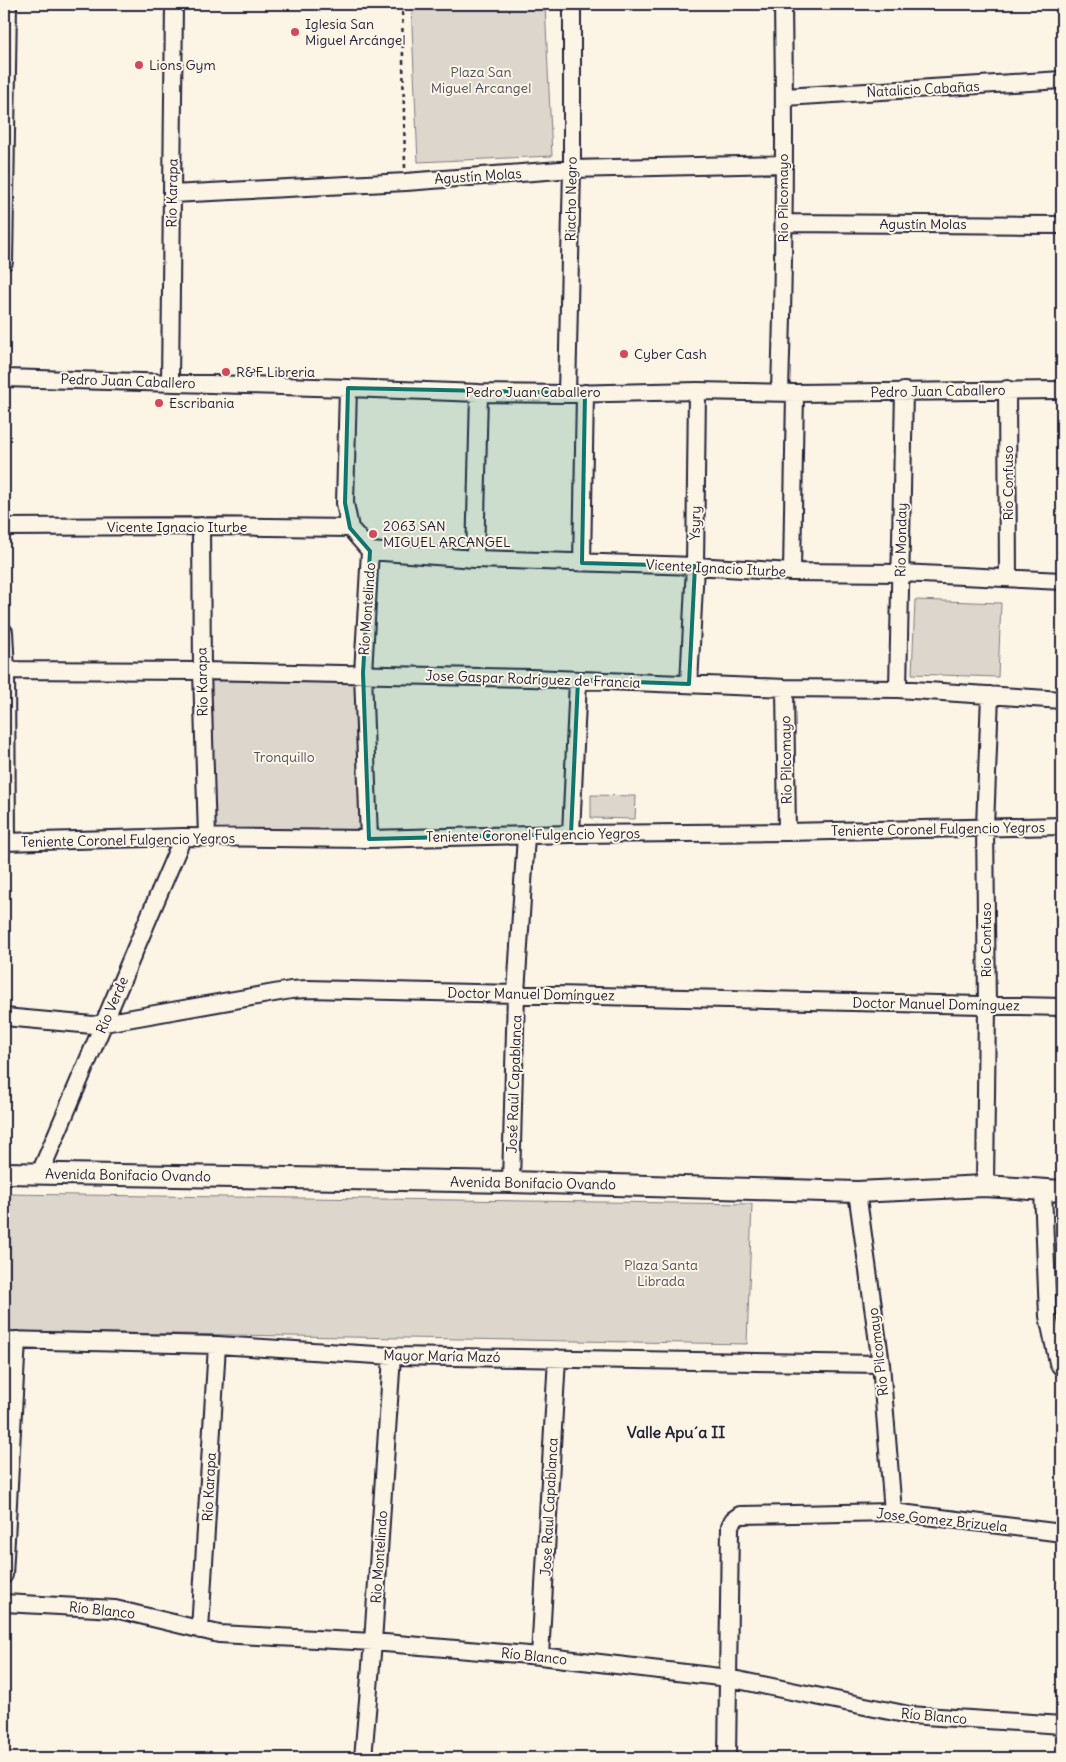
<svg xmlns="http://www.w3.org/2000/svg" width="1066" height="1762" viewBox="0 0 1066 1762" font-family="Delius,sans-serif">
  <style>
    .green { fill: #dcd6cc; stroke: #7f7c84 }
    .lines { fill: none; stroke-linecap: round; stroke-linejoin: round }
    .minor-casing { stroke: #22223b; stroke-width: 20 }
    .major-casing { stroke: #22223b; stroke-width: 24 }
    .path { stroke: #22223b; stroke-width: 2.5; stroke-dasharray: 4 4; stroke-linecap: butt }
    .minor { stroke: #fcf5e5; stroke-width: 16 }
    .major { stroke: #fcf5e5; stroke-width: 20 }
    .marked { fill: #0f766e; fill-opacity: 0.2; stroke: #0f766e; stroke-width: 4; stroke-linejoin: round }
    .poi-dot { fill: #d1495b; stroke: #fcf5e5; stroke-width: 2 }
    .labels { text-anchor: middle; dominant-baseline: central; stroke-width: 4; stroke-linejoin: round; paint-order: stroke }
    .poi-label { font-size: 14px; fill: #22223b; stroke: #fcf5e5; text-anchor: start }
    .park-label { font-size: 14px; fill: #504f5f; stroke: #fcf5e5 }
    .street-label { font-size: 14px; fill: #22223b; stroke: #fcf5e5 }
    .quarter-label { font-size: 16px; font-weight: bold; fill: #22223b; stroke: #fcf5e5 }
  </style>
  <rect width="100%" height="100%" fill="#fcf5e5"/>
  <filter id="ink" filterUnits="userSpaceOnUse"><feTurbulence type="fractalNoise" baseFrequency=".02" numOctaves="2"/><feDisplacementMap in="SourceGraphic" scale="10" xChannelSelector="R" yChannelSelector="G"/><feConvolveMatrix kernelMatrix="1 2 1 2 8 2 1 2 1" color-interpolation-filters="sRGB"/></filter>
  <g filter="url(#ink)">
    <!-- green -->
    <path class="green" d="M411,4h134l7,152 -134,6z
      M915,600l86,3 -3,74 -86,-3z
      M356,680l4,154 -148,-1 -4,-152z
      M591,795l45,1 -1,23 -44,-1z
      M4,1194l748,10 -5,140 -743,-13z"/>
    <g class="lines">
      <defs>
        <path id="minor" d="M785,97l277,-17
          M172,194l234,-12 166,-13 212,-5
          M784,223l278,2
          M4,262l4,-258
          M4,378l344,10 131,5 88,1 130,-3 98,2 267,-3
          M170,383l4,-379
          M348,388l-3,115 5,25 20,23 -7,122 6,166
          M1007,389l1,188
          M780,392c4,-129 5,-259 3,-388
          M567,394l5,-225v-165
          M201,526l1,145 5,166
          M4,527l197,-1 149,2
          M370,551l105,8 220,7 97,6 109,1 161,8
          M475,559l4,-166
          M582,563l3,-170
          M792,572l3,-179
          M4,632l2,38 1,172
          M4,670l198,1 329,7 254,10 113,1 164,11
          M689,684l6,-118 2,-175
          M785,688l2,144
          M898,689l6,-298
          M571,834l7,-154
          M4,842l179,-5 186,2 202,-5 216,-2 275,-6
          M4,1017l89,8 198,-35 16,-1 755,18
          M40,1173l143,-336
          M511,1182l5,-189 10,-157
          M985,1186l2,-181 -2,-178 5,-132
          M1043,1190l5,126 10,47 4,5
          M857,1192l24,172 12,148
          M4,1340l213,5 175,11 489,8
          M4,1575l13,-235
          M4,1603l111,6 104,25 154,8 167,14 188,22 181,37 153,10
          M200,1630l17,-285
          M540,1656l17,-298
          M363,1758l10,-116 19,-286
          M727,1758l3,-232 3,-6 7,-5 153,-3 169,21"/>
        <path id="major" d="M4,1173l507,9 346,10 128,-6 77,5"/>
      </defs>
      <!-- minor casing -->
      <use href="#minor" class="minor-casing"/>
      <!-- major casing -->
      <use href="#major" class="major-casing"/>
      <!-- path -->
      <path class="path" d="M402,4l3,164"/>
      <!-- minor -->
      <use href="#minor" class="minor"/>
      <!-- major -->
      <use href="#major" class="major"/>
    </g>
  </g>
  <!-- marked area -->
  <path class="marked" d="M348,388l237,5 -3,170 113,3 -6,118 -111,-4 -7,154 -202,5 -6,-166 7,-122 -20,-23 -5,-25z"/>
  <!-- markers -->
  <g class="poi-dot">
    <circle cx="295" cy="32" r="5"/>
    <circle cx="139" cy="65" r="5"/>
    <circle cx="624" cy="354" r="5"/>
    <circle cx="226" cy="372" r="5"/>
    <circle cx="159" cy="403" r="5"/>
    <circle cx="373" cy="534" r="5"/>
  </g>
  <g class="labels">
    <!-- poi labels -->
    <g class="poi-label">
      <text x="305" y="24">Iglesia San<tspan x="305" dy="16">Miguel Arcángel</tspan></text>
      <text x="149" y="65">Lions Gym</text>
      <text x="634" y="354">Cyber Cash</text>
      <text x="236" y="372">R&amp;F Libreria</text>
      <text x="169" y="403">Escribania</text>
      <text x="383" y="526">2063 SAN<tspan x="383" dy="16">MIGUEL ARCANGEL</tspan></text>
    </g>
    <!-- park labels -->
    <g class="park-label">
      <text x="481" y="72">Plaza San<tspan x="481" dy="16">Miguel Arcangel</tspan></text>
      <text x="284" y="757">Tronquillo</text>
      <text x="661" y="1265">Plaza Santa<tspan x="661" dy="16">Librada</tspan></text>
    </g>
    <!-- street labels -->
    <g class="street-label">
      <text transform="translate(923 89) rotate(-3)">Natalicio Cabañas</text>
      <text transform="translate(478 176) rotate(-4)">Agustín Molas</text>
      <text transform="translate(172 193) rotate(-89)">Río Karapa</text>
      <text transform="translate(783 198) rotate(-90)">Río Pilcomayo</text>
      <text transform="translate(571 199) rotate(-89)">Riacho Negro</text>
      <text x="923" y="224">Agustín Molas</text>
      <text transform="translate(128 381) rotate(2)">Pedro Juan Caballero</text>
      <text transform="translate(938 391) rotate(-1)">Pedro Juan Caballero</text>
      <text x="533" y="392">Pedro Juan Caballero</text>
      <text transform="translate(1008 483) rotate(-90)">Río Confuso</text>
      <text transform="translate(695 523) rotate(-89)">Ysyry</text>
      <text x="177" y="527">Vicente Ignacio Iturbe</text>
      <text transform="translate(901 540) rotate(-89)">Río Monday</text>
      <text transform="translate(716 568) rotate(3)">Vicente Ignacio Iturbe</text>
      <text transform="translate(367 609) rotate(-86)">Río Montelindo</text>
      <text transform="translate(533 679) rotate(2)">Jose Gaspar Rodríguez de Francia</text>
      <text transform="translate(202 682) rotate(-91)">Río Karapa</text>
      <text transform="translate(786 760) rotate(-91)">Río Pilcomayo</text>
      <text transform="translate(938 829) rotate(-1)">Teniente Coronel Fulgencio Yegros</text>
      <text transform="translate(533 835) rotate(-1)">Teniente Coronel Fulgencio Yegros</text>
      <text transform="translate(128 840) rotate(-1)">Teniente Coronel Fulgencio Yegros</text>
      <text transform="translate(986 940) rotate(-90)">Río Confuso</text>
      <text transform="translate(531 994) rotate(1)">Doctor Manuel Domínguez</text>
      <text transform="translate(936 1004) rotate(1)">Doctor Manuel Domínguez</text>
      <text transform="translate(112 1005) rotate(-67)">Río Verde</text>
      <text transform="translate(514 1084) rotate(-88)">José Raúl Capablanca</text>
      <text transform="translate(128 1175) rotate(1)">Avenida Bonifacio Ovando</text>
      <text transform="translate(533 1183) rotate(1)">Avenida Bonifacio Ovando</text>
      <text transform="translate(878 1352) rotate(-97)">Río Pilcomayo</text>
      <text transform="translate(442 1356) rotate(1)">Mayor María Mazó</text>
      <text transform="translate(209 1487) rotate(-87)">Río Karapa</text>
      <text transform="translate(549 1507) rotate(-87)">Jose Raul Capablanca</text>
      <text transform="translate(942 1520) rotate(6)">Jose Gomez Brizuela</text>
      <text transform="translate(379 1557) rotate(-86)">Rio Montelindo</text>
      <text transform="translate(102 1610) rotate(6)">Río Blanco</text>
      <text transform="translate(534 1656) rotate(6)">Río Blanco</text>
      <text transform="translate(934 1716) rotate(5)">Río Blanco</text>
    </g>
    <!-- quarter labels -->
    <g class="quarter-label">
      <text x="676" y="1432">Valle Apu´a II</text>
    </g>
  </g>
  <!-- margin -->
  <rect width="1066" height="1762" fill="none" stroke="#fcf5e5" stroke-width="20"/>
  <rect x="10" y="10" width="1046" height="1742" fill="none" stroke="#22223b" stroke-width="2" filter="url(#ink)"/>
</svg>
